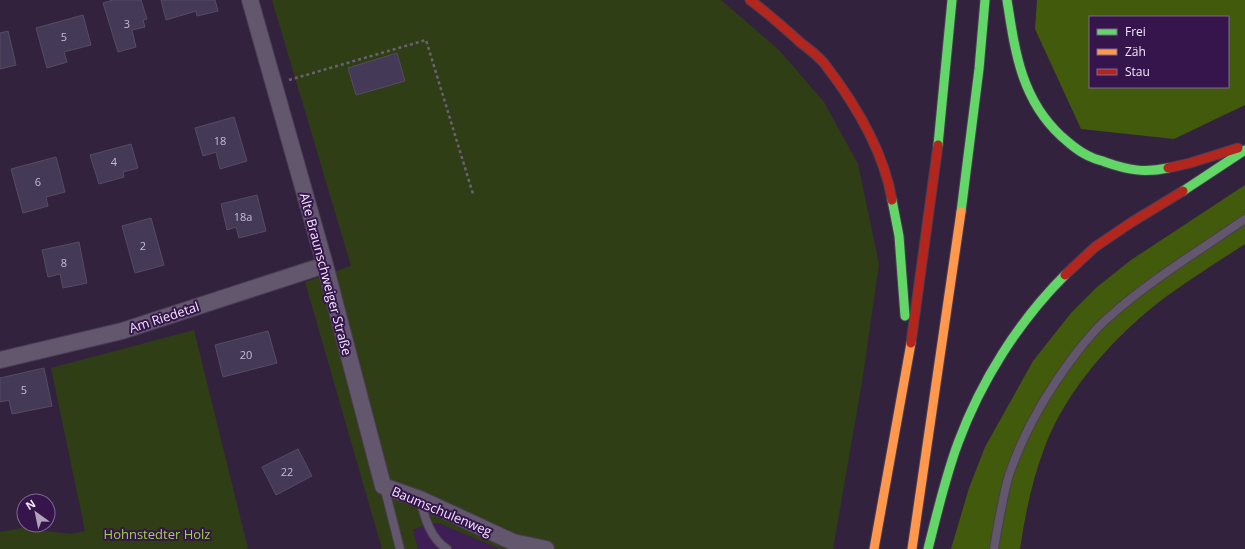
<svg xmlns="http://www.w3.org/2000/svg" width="1245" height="549" viewBox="0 0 1245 549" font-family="'Open Sans',sans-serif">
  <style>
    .built { fill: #3f1e56 }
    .green { fill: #303e16 }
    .forest { fill: #415a0b; fill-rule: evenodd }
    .building { fill: #443957; stroke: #554c64 }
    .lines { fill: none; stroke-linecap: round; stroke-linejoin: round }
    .lane-casing { stroke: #4a3d53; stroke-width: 10 }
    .street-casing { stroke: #4a3d53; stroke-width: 18 }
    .fast-casing { stroke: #4a3d53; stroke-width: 11 }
    .slow-casing { stroke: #4a3d53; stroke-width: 11 }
    .jam-casing { stroke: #4a3d53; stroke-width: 11 }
    .path { stroke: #6b6174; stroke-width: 2.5; stroke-dasharray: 3 3; stroke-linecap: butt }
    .lane { stroke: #63576d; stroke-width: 8 }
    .street { stroke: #63576d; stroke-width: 16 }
    .fast { stroke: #63d668; stroke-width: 9 }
    .slow { stroke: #ff974d; stroke-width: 9 }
    .jam { stroke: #b3261e; stroke-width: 9 }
    .labels { text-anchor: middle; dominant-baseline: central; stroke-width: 4; stroke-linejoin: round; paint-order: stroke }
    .number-label { font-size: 11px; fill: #c6bcd4 }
    .street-label { font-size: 13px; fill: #f2e8fd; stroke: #35154b }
    .park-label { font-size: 13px; fill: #9dd346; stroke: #35154b }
  </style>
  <rect width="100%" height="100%" fill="#33223e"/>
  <!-- built -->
  <path class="built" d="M438,523l62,26h-82l-5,-18 14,-7z"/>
  <!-- green -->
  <path class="green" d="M272,0h449l58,50 45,52 34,62 21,100 -17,118 -29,167h-333l-62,-26 -11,1 -14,6 5,19h-36l-77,-267 46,-16z
    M194,330l54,219h-248v-17l21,-4 49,6 15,-3 -34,-163z"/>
  <!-- forest -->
  <path class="forest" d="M1037,0h208v105l-71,34 -93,-10 -46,-100zM1090,17h138v70h-138z
    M1245,185v59c-26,17 -53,34 -78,52 -51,38 -101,93 -123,153 -12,32 -19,66 -24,100h-69l18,-61 16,-41 48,-86 38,-48 26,-26 34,-27z"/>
  <!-- building -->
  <path class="building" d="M113,0h28l6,19 -4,1 2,7 -13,3 4,17 -18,5 -15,-49z
    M161,0h54l3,11 -21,5 -1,-5 -30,9z
    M83,15l8,30 -27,7 3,10 -20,6 -11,-40z
    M8,31l8,34 -16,4v-36z
    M397,53l8,28 -49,14 -8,-27z
    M234,117l13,44 -27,8 -4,-17 -13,4 -8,-28z
    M131,144l7,24 -15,4 1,5 -25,7 -9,-29z
    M56,157l9,35 -19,5 2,9 -25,7 -12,-44z
    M257,195l9,36 -27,7 -3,-11 -9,3 -6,-26z
    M151,218l13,47 -29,8 -13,-47z
    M79,242l8,41 -24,5 -3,-14 -12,3 -6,-27z
    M268,331l9,32 -54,14 -8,-32z
    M44,368l8,38 -40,8 -3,-14 -9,2v-24z
    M298,449l14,27 -36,19 -14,-28z"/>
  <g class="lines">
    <defs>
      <path id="lane" d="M384,486l16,63
        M420,500c5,18 10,38 27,49
        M994,549c4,-24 8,-50 15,-74 15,-44 37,-82 65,-119 10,-13 21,-27 34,-38 42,-38 91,-67 137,-99"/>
      <path id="street" d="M250,0l75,265 58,221 37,13 93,43 33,7
        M0,360l122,-29 203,-66"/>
      <path id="fast" d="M1007,0c8,51 14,99 54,136 9,8 19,17 30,21 5,3 10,3 14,5 23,8 39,11 63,6
        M938,145l14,-145
        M1183,191l62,-41
        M892,200l7,36 6,80
        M961,212l18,-143 6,-69
        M928,549c9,-35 17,-71 30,-106 23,-62 60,-121 107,-168"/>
      <path id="slow" d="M874,549l37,-206
        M912,549l49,-337"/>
      <path id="jam" d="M750,0c18,13 34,28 51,43 8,6 17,13 23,20 30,39 60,89 68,137
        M1168,168l22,-5 48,-15
        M1065,275l30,-28 37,-25 51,-31
        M911,343l27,-198"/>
    </defs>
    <!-- lane casing -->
    <use href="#lane" class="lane-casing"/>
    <!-- street casing -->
    <use href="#street" class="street-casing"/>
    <!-- fast casing -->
    <use href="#fast" class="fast-casing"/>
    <!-- slow casing -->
    <use href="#slow" class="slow-casing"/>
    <!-- jam casing -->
    <use href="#jam" class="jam-casing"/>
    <!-- path -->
    <path class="path" d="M289,80l137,-40 47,154"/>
    <!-- lane -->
    <use href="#lane" class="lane"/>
    <!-- street -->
    <use href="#street" class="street"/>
    <!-- fast -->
    <use href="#fast" class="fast"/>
    <!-- slow -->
    <use href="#slow" class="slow"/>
    <!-- jam -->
    <use href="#jam" class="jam"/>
  </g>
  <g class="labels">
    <!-- number labels -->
    <g class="number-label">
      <text x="127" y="23">3</text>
      <text x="64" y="36">5</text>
      <text x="220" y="140">18</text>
      <text x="114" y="161">4</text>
      <text x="38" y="181">6</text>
      <text x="243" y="216">18a</text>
      <text x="143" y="245">2</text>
      <text x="64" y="262">8</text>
      <text x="246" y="354">20</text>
      <text x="24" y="389">5</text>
      <text x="287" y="471">22</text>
    </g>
    <!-- street labels -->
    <g class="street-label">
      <text transform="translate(326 274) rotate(75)">Alte Braunschweiger Straße</text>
      <text transform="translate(164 317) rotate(-18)">Am Riedetal</text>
      <text transform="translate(442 511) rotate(23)">Baumschulenweg</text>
    </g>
    <!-- park labels -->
    <g class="park-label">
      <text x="157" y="534">Hohnstedter Holz</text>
    </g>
  </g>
  <!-- legend -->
  <rect x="1089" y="16" width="140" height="72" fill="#35154b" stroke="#816992"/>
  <rect x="1097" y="29" width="20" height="6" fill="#63d668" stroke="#816992"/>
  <text x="1125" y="36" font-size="12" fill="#f2e8fd">Frei</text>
  <rect x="1097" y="49" width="20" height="6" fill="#ff974d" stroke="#816992"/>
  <text x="1125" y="56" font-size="12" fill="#f2e8fd">Zäh</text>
  <rect x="1097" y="69" width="20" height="6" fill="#b3261e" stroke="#816992"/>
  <text x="1125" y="76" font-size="12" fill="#f2e8fd">Stau</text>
  <!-- north arrow -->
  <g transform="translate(36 513) rotate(327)"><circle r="19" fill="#35154b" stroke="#816992"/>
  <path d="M0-3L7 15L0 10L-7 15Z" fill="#afa3ba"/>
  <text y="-6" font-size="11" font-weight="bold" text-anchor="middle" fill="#f2e8fd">N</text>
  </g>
</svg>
